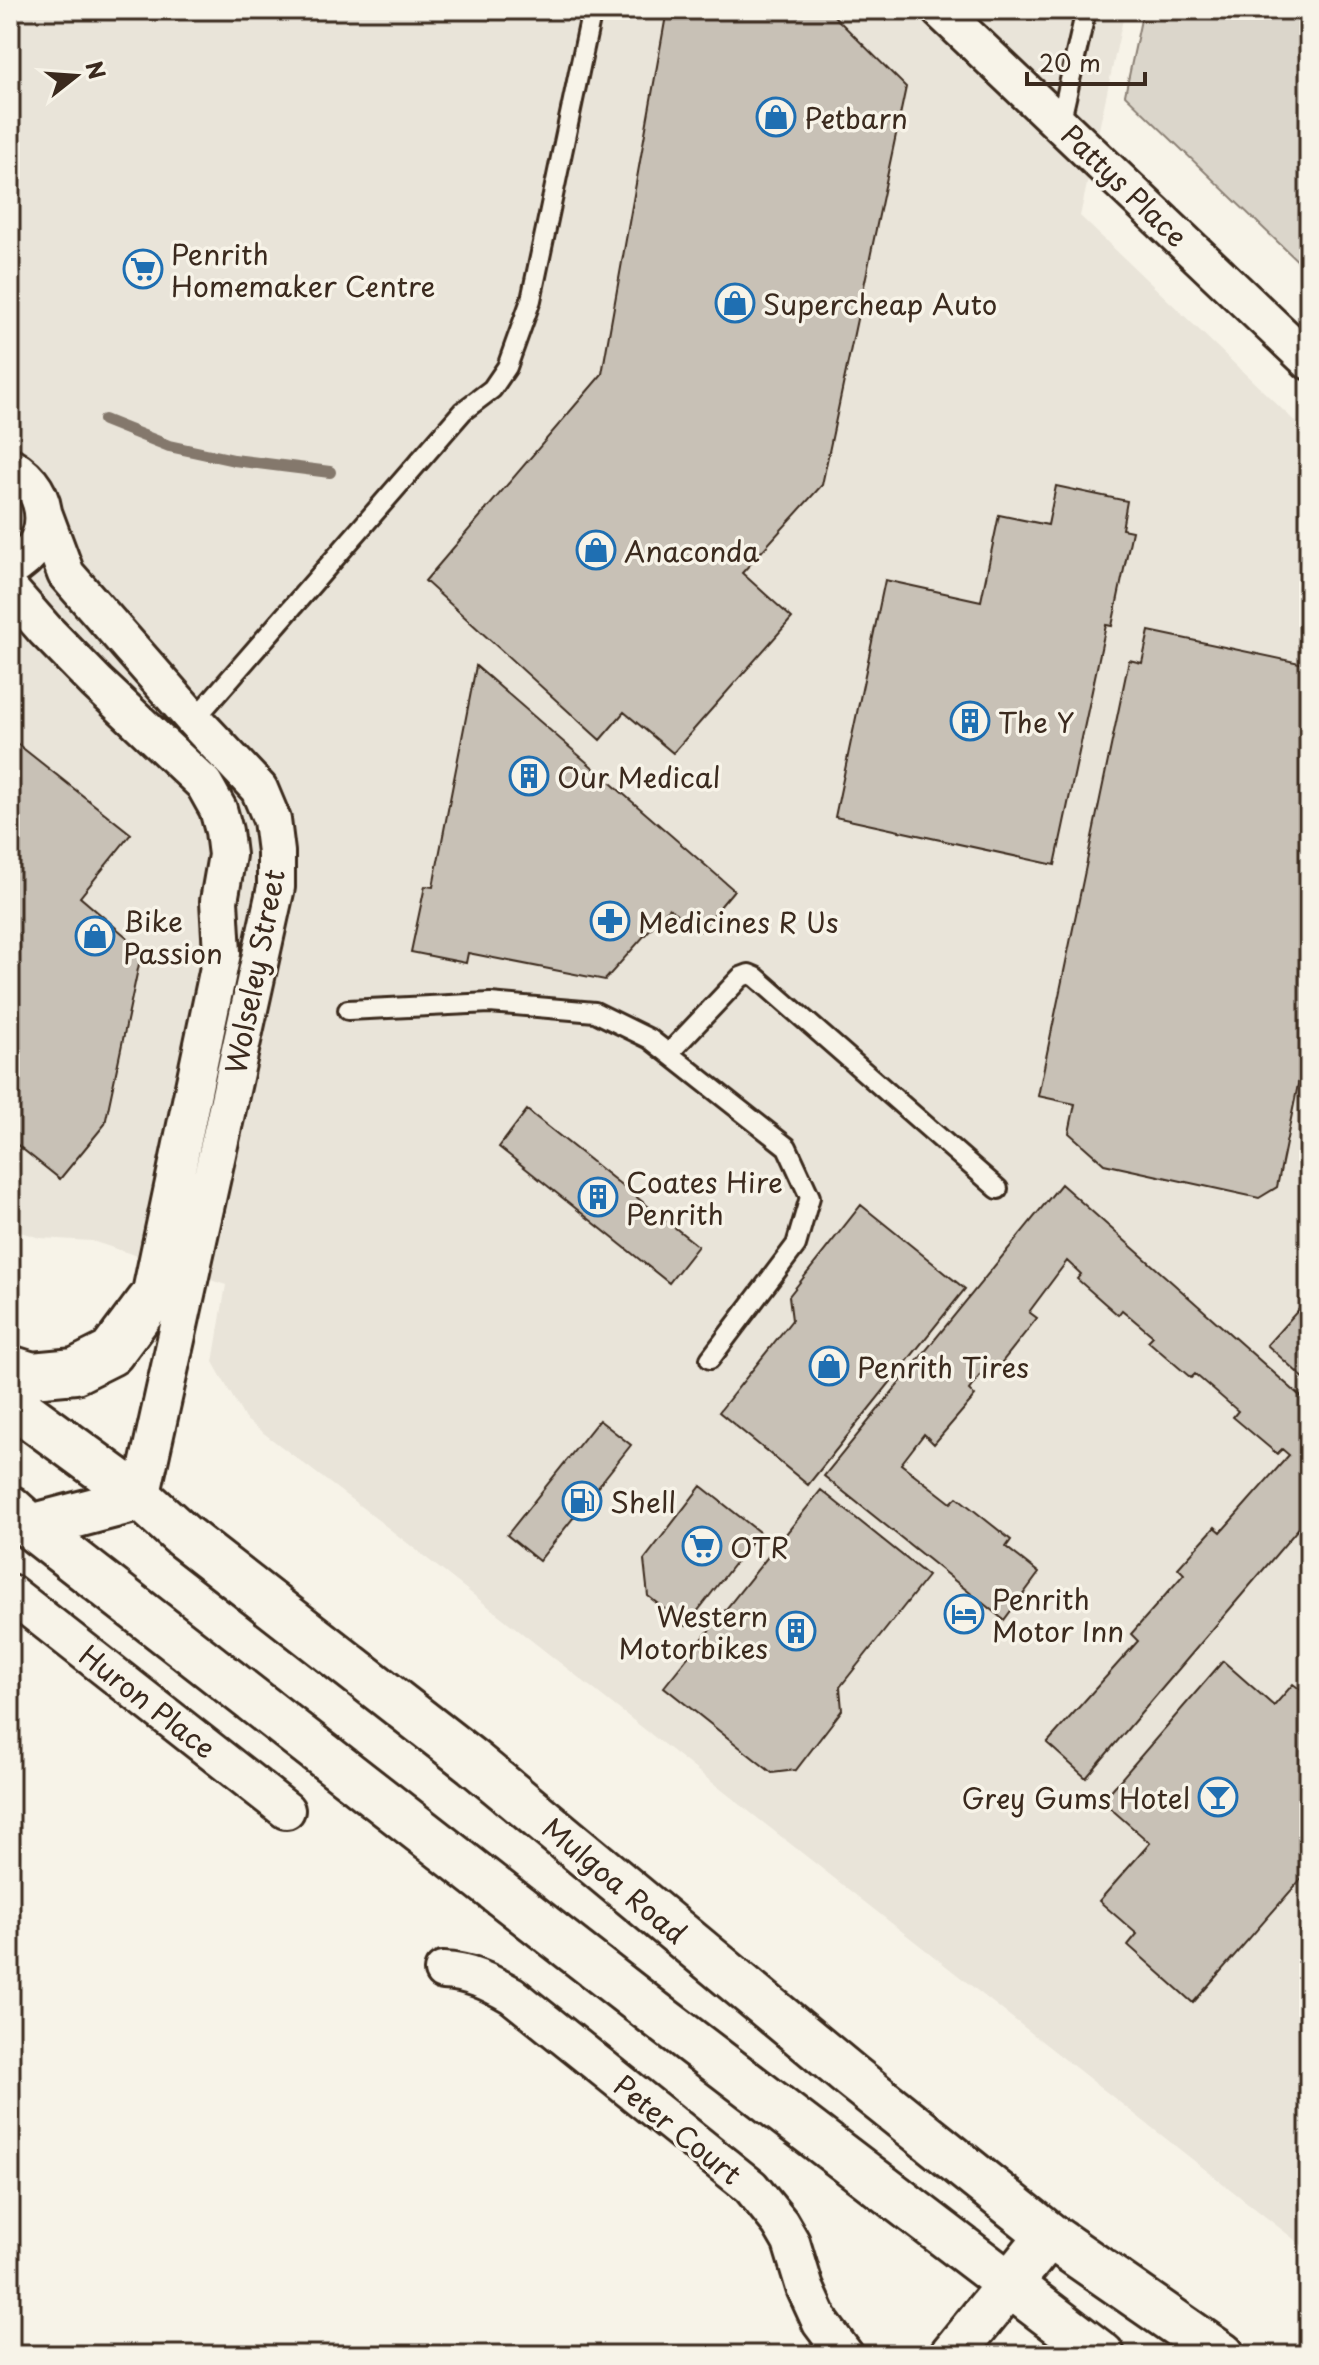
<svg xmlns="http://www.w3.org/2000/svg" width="1319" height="2365" viewBox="0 0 1319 2365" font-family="'Playpen Sans',sans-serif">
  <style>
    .built { fill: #e9e4d9 }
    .green { fill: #dbd6cb; stroke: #8b8074; stroke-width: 2 }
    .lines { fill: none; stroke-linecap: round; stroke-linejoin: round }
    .stream { stroke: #84786c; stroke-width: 12 }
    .building { fill: #c8c1b6; stroke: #3b2a1e; stroke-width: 2 }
    .service-casing { stroke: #3b2a1e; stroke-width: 24 }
    .minor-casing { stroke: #3b2a1e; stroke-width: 42 }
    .tertiary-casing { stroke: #3b2a1e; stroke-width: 50 }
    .primary-casing { stroke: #3b2a1e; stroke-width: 50 }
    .service { stroke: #f7f3e8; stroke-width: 18 }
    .minor { stroke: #f7f3e8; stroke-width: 36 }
    .tertiary { stroke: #f7f3e8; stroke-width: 44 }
    .primary { stroke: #f7f3e8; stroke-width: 44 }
    .labels { text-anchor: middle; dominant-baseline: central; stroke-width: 7; stroke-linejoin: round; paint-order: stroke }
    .poi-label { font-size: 28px; fill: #3b2a1e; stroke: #f7f3e8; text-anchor: start }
    .street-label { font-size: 28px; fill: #3b2a1e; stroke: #f7f3e8 }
  </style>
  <rect width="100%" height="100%" fill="#f7f3e8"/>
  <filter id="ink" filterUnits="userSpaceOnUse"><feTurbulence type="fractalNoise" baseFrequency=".0125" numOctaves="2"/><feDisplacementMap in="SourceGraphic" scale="16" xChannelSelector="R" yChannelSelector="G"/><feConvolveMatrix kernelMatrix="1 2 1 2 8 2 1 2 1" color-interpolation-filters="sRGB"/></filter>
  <g filter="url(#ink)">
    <!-- built -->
    <path class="built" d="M10,10h1115l-45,206 229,219v1816l-945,-742 -119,-90 -32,-57 13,-77 -134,-44 -52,-3 -30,-9z"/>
    <!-- green -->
    <path class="green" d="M1143,10h166v262l-184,-177z"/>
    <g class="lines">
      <!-- stream -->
      <path class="stream" d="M104,420l65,26 65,14 96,12"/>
    </g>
    <!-- building -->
    <path class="building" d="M667,10h161l78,77 -84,398 -80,88 50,45 -119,135 -49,-41 -24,28 -175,-159 177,-207z
      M1056,486l71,15 -5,28 10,2 -20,95 -6,-1 -51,240 -220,-48 50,-237 96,21 18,-86 49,10z
      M1149,631l160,34v366l-32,156 -18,11 -155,-34 -35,-31 6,-29 -37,-8 91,-436 13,3z
      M476,666l258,224 -34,41 -31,-23 -64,72 -137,-27 -2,10 -55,-11 14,-66 8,1z
      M10,738l121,96 -51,63 62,53 -37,174 -45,55 -50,-40z
      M527,1110l171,136 -29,37 -170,-136z
      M1061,1184l248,220v112l-223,262 -39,-35 91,-102 -7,-7 53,-60 -6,-6 37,-41 6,5 68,-77 -7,-6 -5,5 -44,-37 5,-6 -43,-37 -4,4 -43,-37 5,-5 -31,-26 -4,5 -41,-36 4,-5 -14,-13 -38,51 8,6 -43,54 -7,-6 -18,24 6,6 -41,48 -10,-10 -23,30 50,39 6,-6 54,43 -5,7 33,26 -35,47 -180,-144z
      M861,1205l104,84 -157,196 -89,-73 73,-92 -3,-24z
      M1309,1298v85l-42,-38z
      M599,1420l32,25 -92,116 -32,-26z
      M701,1486l58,46 -73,94 -38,-30 -4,-36z
      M821,1490l107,86 -88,111 2,23 -46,60 -24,3 -108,-86z
      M1223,1661l51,45 19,-22 16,12v174l-116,133 -65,-58 9,-11 -38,-33 51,-58 -48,-42z"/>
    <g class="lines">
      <defs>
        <path id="service" d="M1060,124l26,-114
          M194,720l269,-309 29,-22 15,-22 24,-67 61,-290
          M348,1010l142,-7 105,9 55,27 137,108 23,50 -14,48 -86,114
          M669,1053l72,-76 8,-3 7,3 242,212"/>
        <path id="minor" d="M940,10l369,351
          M10,466c44,26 45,78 0,103
          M44,515l22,59 128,146 65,69 13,31 4,32v35l-135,611
          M10,590l35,40 52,53 107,101 14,25 6,22 3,24 -8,46 3,52 -73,349
          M10,1593l276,217
          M443,1971c26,1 46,11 69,24l239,192 29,36 11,19 14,46 16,35 24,32"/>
        <path id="tertiary" d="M952,2355l97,-120"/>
        <path id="primary" d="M10,1368l22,7 43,-4 36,-18 38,-51
          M10,1402l131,96 42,38 291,227 378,314 197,158 173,120
          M10,1508l21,19 627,489 444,339
          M31,1527l110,-29"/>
      </defs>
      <!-- service casing -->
      <use href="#service" class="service-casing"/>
      <!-- minor casing -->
      <use href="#minor" class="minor-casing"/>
      <!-- tertiary casing -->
      <use href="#tertiary" class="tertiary-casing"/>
      <!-- primary casing -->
      <use href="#primary" class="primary-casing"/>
      <!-- service -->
      <use href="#service" class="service"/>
      <!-- minor -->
      <use href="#minor" class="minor"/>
      <!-- tertiary -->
      <use href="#tertiary" class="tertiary"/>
      <!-- primary -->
      <use href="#primary" class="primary"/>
    </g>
  </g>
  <!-- icons -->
  <defs>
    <symbol id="shop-ring" viewBox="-11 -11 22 22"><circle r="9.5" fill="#f7f3e8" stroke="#1f6fb2" stroke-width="1.5"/><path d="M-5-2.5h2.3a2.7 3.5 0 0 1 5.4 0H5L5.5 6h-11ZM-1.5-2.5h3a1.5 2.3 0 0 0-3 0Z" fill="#1f6fb2"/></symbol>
    <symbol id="supermarket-ring" viewBox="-11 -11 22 22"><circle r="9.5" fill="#f7f3e8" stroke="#1f6fb2" stroke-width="1.5"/><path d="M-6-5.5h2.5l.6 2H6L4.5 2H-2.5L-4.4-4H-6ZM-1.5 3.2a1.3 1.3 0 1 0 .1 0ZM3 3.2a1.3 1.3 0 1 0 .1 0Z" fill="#1f6fb2"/></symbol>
    <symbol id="building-ring" viewBox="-11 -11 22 22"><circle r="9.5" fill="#f7f3e8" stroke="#1f6fb2" stroke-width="1.5"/><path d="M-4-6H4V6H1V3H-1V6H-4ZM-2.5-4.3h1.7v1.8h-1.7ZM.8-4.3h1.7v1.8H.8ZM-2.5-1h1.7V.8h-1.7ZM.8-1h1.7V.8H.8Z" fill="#1f6fb2"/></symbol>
    <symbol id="pharmacy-ring" viewBox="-11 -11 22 22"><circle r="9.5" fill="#f7f3e8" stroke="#1f6fb2" stroke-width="1.5"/><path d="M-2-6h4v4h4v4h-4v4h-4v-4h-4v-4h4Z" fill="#1f6fb2"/></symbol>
    <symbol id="fuel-ring" viewBox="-11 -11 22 22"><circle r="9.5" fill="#f7f3e8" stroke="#1f6fb2" stroke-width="1.5"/><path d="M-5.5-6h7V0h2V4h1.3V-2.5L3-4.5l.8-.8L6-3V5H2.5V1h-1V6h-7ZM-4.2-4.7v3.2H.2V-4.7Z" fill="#1f6fb2"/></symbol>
    <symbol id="hotel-ring" viewBox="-11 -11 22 22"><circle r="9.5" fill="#f7f3e8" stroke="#1f6fb2" stroke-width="1.5"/><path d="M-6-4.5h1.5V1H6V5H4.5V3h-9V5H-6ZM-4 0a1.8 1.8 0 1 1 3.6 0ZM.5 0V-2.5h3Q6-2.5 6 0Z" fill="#1f6fb2"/></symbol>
    <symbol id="bar-ring" viewBox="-11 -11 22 22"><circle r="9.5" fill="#f7f3e8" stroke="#1f6fb2" stroke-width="1.5"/><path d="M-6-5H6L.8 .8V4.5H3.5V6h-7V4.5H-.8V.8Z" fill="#1f6fb2"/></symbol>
  </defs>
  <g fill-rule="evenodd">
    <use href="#shop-ring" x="754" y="95" width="44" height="44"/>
    <use href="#supermarket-ring" x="121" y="247" width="44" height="44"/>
    <use href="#shop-ring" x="713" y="281" width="44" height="44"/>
    <use href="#shop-ring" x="574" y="528" width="44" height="44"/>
    <use href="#building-ring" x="948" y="699" width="44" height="44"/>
    <use href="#building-ring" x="507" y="754" width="44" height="44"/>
    <use href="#pharmacy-ring" x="588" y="899" width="44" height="44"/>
    <use href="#shop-ring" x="73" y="914" width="44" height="44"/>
    <use href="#building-ring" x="576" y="1175" width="44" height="44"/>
    <use href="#shop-ring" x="807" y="1344" width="44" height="44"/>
    <use href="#fuel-ring" x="560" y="1479" width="44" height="44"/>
    <use href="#supermarket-ring" x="680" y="1524" width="44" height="44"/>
    <use href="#hotel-ring" x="942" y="1592" width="44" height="44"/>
    <use href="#building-ring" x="774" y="1609" width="44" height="44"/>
    <use href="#bar-ring" x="1196" y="1775" width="44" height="44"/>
  </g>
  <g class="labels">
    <!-- poi labels -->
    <g class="poi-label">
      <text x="804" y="117">Petbarn</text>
      <text x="171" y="253">Penrith<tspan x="171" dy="32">Homemaker Centre</tspan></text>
      <text x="763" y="303">Supercheap Auto</text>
      <text x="624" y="550">Anaconda</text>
      <text x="998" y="721">The Y</text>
      <text x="557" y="776">Our Medical</text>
      <text x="123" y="920">Bike<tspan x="123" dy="32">Passion</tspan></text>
      <text x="638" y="921">Medicines R Us</text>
      <text x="626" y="1181">Coates Hire<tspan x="626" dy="32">Penrith</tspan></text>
      <text x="857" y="1366">Penrith Tires</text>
      <text x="610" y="1501">Shell</text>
      <text x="730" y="1546">OTR</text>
      <text x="992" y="1598">Penrith<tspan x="992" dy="32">Motor Inn</tspan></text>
      <text x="768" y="1615" text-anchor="end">Western<tspan x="768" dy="32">Motorbikes</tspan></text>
      <text x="1190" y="1797" text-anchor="end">Grey Gums Hotel</text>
    </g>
    <!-- street labels -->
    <g class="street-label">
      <text transform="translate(1125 185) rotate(44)">Pattys Place</text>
      <text transform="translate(254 971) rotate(-79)">Wolseley Street</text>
      <text transform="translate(148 1701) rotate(38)">Huron Place</text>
      <text transform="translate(615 1880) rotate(40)">Mulgoa Road</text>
      <text transform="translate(678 2129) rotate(39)">Peter Court</text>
    </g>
  </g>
  <!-- margin -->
  <rect width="1319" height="2365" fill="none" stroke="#f7f3e8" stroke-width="40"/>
  <rect x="20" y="20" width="1279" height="2325" fill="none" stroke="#3b2a1e" stroke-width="3" filter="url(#ink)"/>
  <!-- north arrow -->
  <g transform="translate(76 76) rotate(73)" stroke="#f7f3e8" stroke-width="6" paint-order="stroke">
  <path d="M0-6L14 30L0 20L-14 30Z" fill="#3b2a1e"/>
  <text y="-12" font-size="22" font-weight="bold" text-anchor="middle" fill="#3b2a1e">N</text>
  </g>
  <!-- scale -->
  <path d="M1027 72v12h118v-12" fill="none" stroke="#3b2a1e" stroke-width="4"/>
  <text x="1039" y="72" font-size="24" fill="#3b2a1e" stroke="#f7f3e8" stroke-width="6" paint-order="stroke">20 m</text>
</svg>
